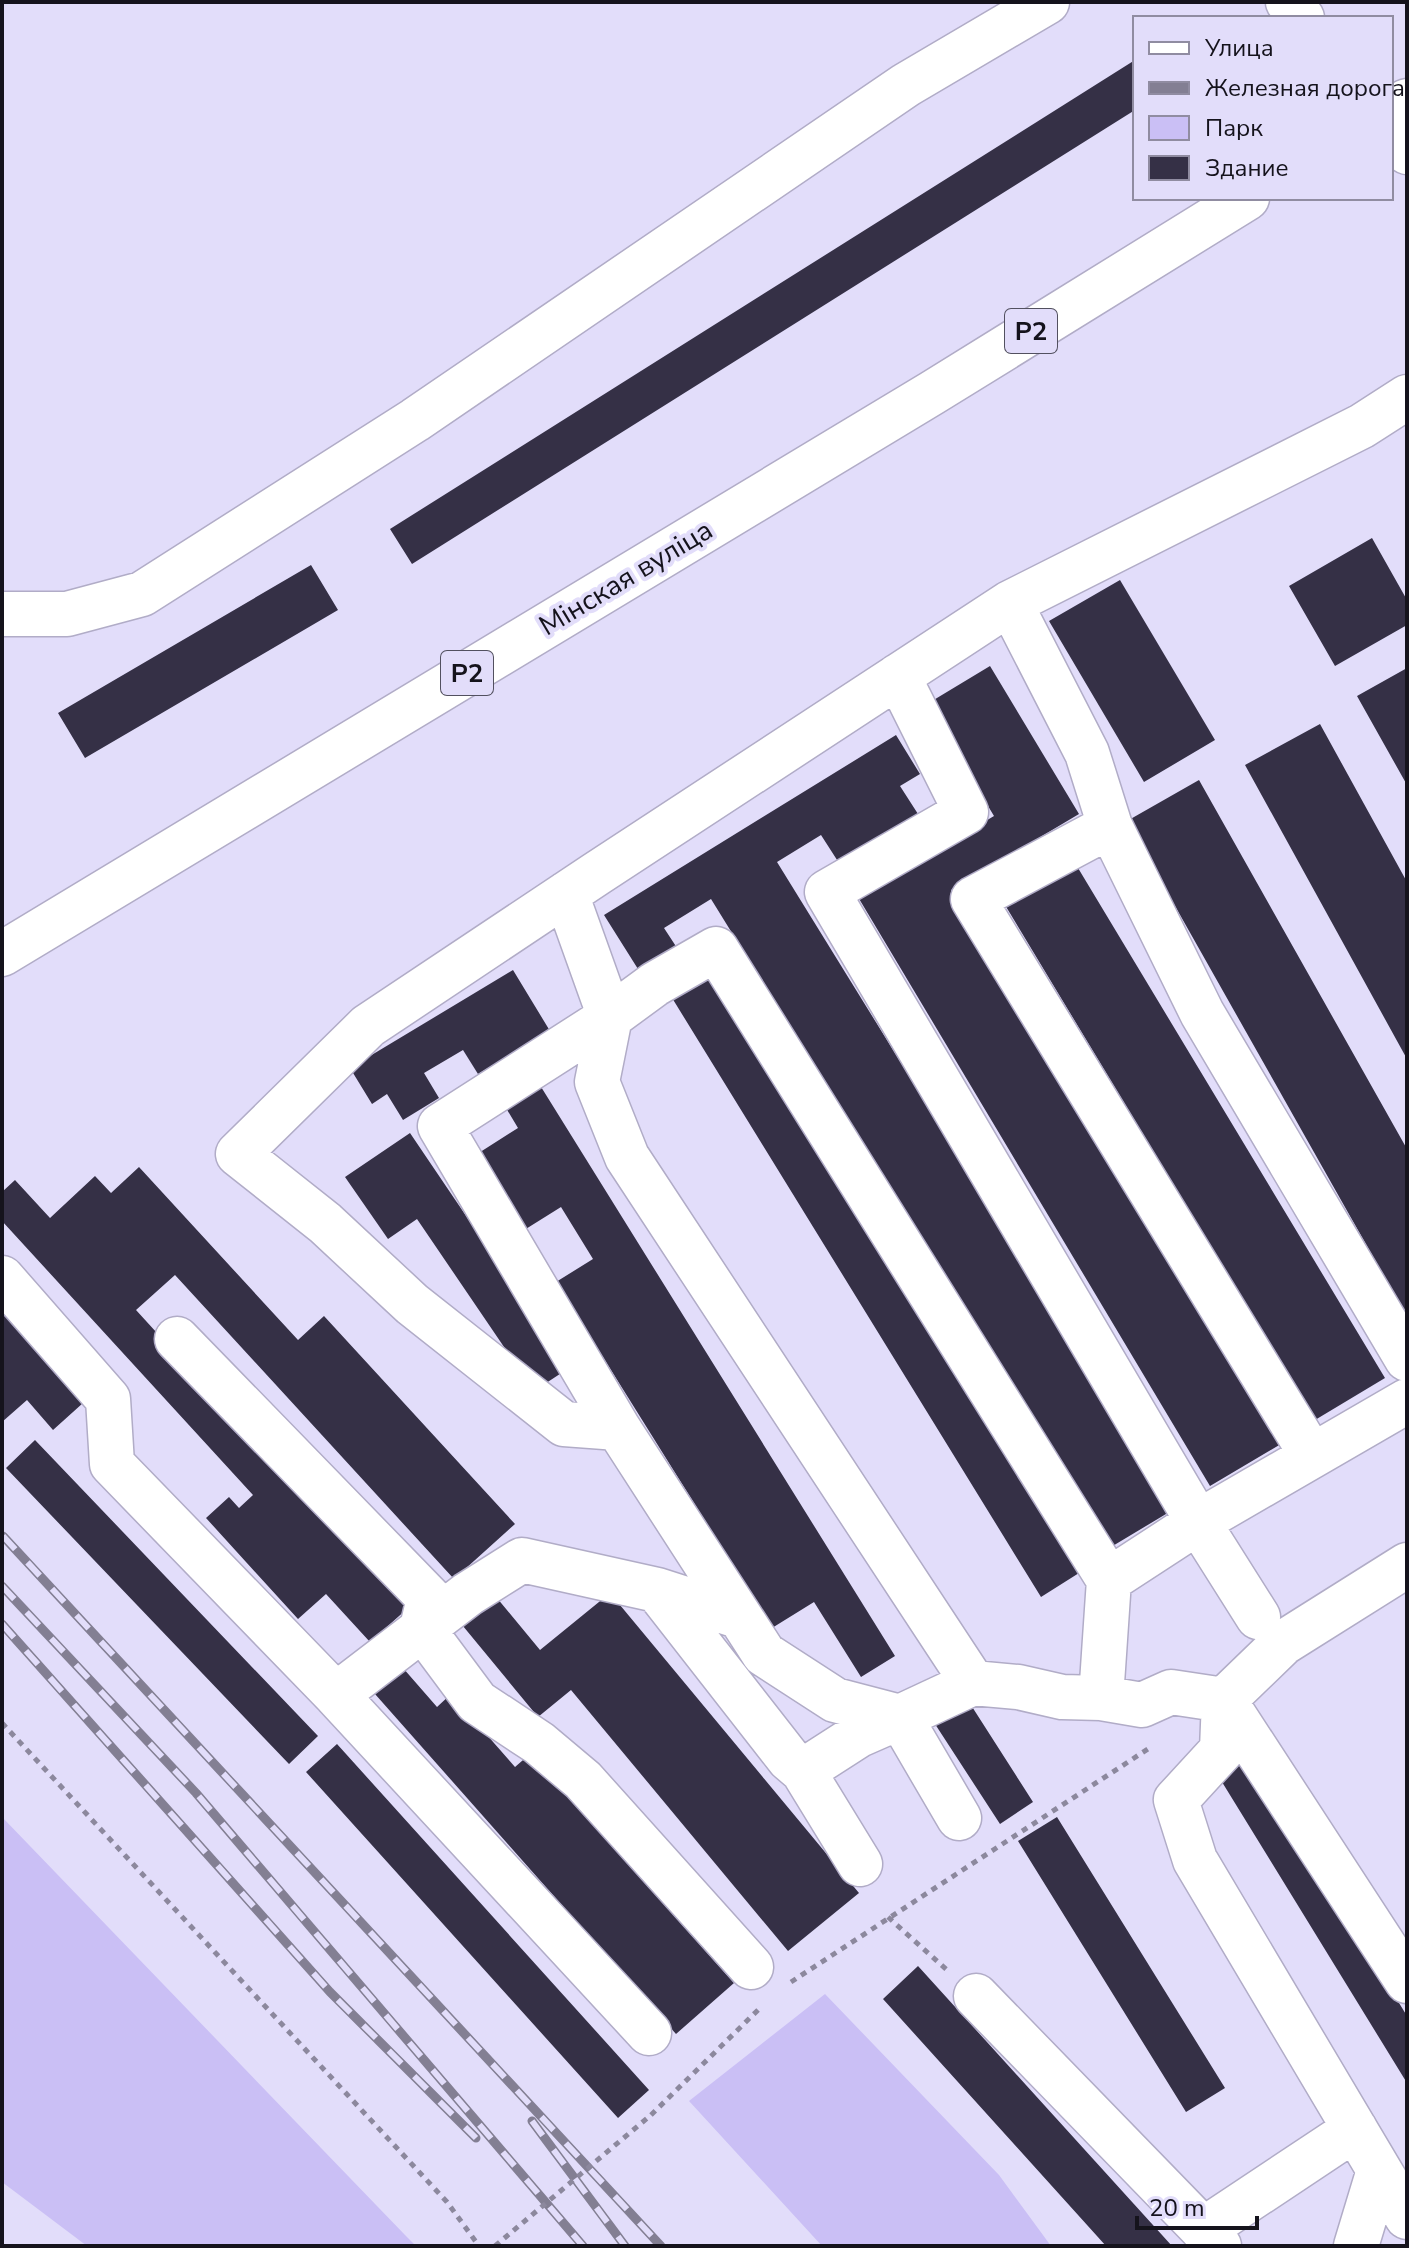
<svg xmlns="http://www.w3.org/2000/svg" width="1409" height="2248" viewBox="0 0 1409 2248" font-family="'Nunito Sans',sans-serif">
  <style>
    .green { fill: #cabff5 }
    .building { fill: #353046 }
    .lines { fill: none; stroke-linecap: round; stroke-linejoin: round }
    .minor-casing { stroke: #b1acc7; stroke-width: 47 }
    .major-casing { stroke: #b1acc7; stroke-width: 47 }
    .path { stroke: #8c889d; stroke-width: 5; stroke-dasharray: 6 6; stroke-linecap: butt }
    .minor { stroke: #fff; stroke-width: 44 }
    .major { stroke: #fff; stroke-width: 44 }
    .rail-casing { stroke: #837f93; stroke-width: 9 }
    .rail { stroke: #e2ddfa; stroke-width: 6; stroke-dasharray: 18; stroke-linecap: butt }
    .path-bridge { stroke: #8c889d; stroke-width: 5; stroke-dasharray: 6 6; stroke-linecap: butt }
    .labels { text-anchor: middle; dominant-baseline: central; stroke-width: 8; stroke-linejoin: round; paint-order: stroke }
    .shield { fill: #e2ddfa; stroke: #52505f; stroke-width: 2 }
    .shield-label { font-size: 26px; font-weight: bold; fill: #15131c }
    .street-label { font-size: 28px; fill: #15131c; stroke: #e2ddfa }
  </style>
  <rect width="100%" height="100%" fill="#e2ddfa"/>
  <!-- green -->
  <path class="green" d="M2,1817l403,418 11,11h-329l-85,-64z
    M825,1994l174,181 52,71h-229l-133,-145z"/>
  <!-- building -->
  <path class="building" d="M1135,60v50l-723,454 -22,-35z
    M1372,538l35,62v25l-72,41 -46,-80z
    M311,565l27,45 -253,148 -27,-45z
    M1120,580l95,160 -71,42 -95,-161z
    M990,666l89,148 -128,76 330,554 -71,42 -352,-589 136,-81 -67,-112z
    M1407,668v117l-50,-89z
    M1320,724l87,158v177l-162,-294z
    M896,735l24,39 -20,12 18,28 -79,49 -18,-28 -44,27 399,646 -65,39 -400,-648 -47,29 17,26 -38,23 -39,-62z
    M1199,780l208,369v168l-280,-496z
    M1075,863l310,515 -70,42 -310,-515z
    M513,970l37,61 -72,43 -15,-24 -39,23 15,25 -36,22 -16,-26 -15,10 -22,-36z
    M707,970l372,603 -38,24 -372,-604z
    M538,1082l357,574 -34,21 -47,-75 -42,26 -216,-346 37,-23 -32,-52 -40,25 -47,-76 44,-28 -15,-25z
    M410,1133l159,235 -35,23 -117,-172 -29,20 -43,-62z
    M139,1167l159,173 26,-24 191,208 -61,55 -279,-304 -39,35 272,298 -38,34 -44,-48 -28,25 -92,-101 23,-21 10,11 14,-13 -251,-274v-29l13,-12 35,38 45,-42 16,17z
    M2,1312l81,91 -30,27 -26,-30 -25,22z
    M35,1440l283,296 -29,28 -283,-296z
    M492,1592l48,58 70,-57 249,300 -71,58 -217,-261 -33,27 -80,-97z
    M403,1668l34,39 14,-13 64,73 15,-13 204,229 -58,51 -301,-340z
    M969,1702l64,100 -33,22 -65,-100z
    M337,1744l312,346 -31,28 -312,-346z
    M1243,1748l164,268v67l-193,-314z
    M1057,1817l168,271 -39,24 -168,-271z
    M918,1966l254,280h-66l-223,-247z"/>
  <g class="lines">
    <defs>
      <path id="minor" d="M1288,2l14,16
        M1391,126l16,26
        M1010,603l77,150 23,73
        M2,614h65l75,-20 273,-174 491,-335 141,-83
        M898,676l68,136 -139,80 371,630 60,95
        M566,894l44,123 -13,65 30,75 346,526 45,4 44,10 39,1 41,7 29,-13 53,8 -2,50 -46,50 19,60 212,357
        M2,1278l106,121 4,65 224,231 132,-101 54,-34 135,30 81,26
        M177,1339l252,259 -7,30 55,74 62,41 44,37 168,187
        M618,1428l-178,-302 170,-109 45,-33 61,-35 393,631 89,-58 209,-121
        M1311,1454l-338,-555 137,-73 92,187 205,346
        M1407,1565l-124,78 -59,57 183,281
        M657,1590l132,169 14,12 56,-36 41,-18 59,101
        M973,1683l-73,34 -65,-17 -71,-46 -146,-226 -54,-4 -152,-120 -87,-81 -87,-69 130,-128 228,-152 414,-271 352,-177 45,-29
        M336,1695l313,338
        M1101,1698l8,-118
        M803,1771l57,93
        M976,1996l243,250
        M1203,2230l152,-101
        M1356,2246l23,-76"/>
      <path id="major" d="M1391,110l16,-9
        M2,954l930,-561 315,-195"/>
    </defs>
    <!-- minor casing -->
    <use href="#minor" class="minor-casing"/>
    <!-- major casing -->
    <use href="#major" class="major-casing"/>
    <!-- path -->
    <path class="path" d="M2,1723l445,479 32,44
      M888,1917l59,53
      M791,1982l360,-235
      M651,2115l108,-106"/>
    <!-- minor -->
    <use href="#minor" class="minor"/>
    <!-- major -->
    <use href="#major" class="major"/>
    <defs>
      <path id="rail" d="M3,1536l658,710
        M2,1586l194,207 387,453
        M2,1624l328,368 146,146
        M532,2121l93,125"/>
    </defs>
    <!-- rail casing -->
    <use href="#rail" class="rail-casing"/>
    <!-- rail -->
    <use href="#rail" class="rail"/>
    <!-- path-bridge -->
    <path class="path-bridge" d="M495,2246l156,-131"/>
  </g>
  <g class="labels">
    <!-- shield labels -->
    <g class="shield">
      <rect x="1005" y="309" width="52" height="44" rx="6"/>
      <rect x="441" y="651" width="52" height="44" rx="6"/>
    </g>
    <g class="shield-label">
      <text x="1031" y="331">Р2</text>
      <text x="467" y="673">Р2</text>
    </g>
    <!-- street labels -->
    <g class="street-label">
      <text transform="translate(626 578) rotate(-31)">Мінская вуліца</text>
    </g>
  </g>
  <!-- border -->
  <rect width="1409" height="2248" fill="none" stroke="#15131c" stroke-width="8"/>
  <!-- legend -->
  <rect x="1133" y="16" width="260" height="184" fill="#e2ddfa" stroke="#908ca1" stroke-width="2"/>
  <rect x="1149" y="42" width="40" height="12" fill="#ffffff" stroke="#908ca1" stroke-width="2"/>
  <text x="1205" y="56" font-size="24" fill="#15131c">Улица</text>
  <rect x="1149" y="82" width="40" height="12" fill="#837f93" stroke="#908ca1" stroke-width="2"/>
  <text x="1205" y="96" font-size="24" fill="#15131c">Железная дорога</text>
  <rect x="1149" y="116" width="40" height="24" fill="#cabff5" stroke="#908ca1" stroke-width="2"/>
  <text x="1205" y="136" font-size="24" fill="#15131c">Парк</text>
  <rect x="1149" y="156" width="40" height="24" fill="#353046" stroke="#908ca1" stroke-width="2"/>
  <text x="1205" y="176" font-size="24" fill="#15131c">Здание</text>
  <!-- scale -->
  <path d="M1137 2216v12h120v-12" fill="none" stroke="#15131c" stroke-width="4"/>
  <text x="1149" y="2216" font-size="24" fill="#15131c" stroke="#e2ddfa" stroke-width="6" paint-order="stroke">20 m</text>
</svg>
